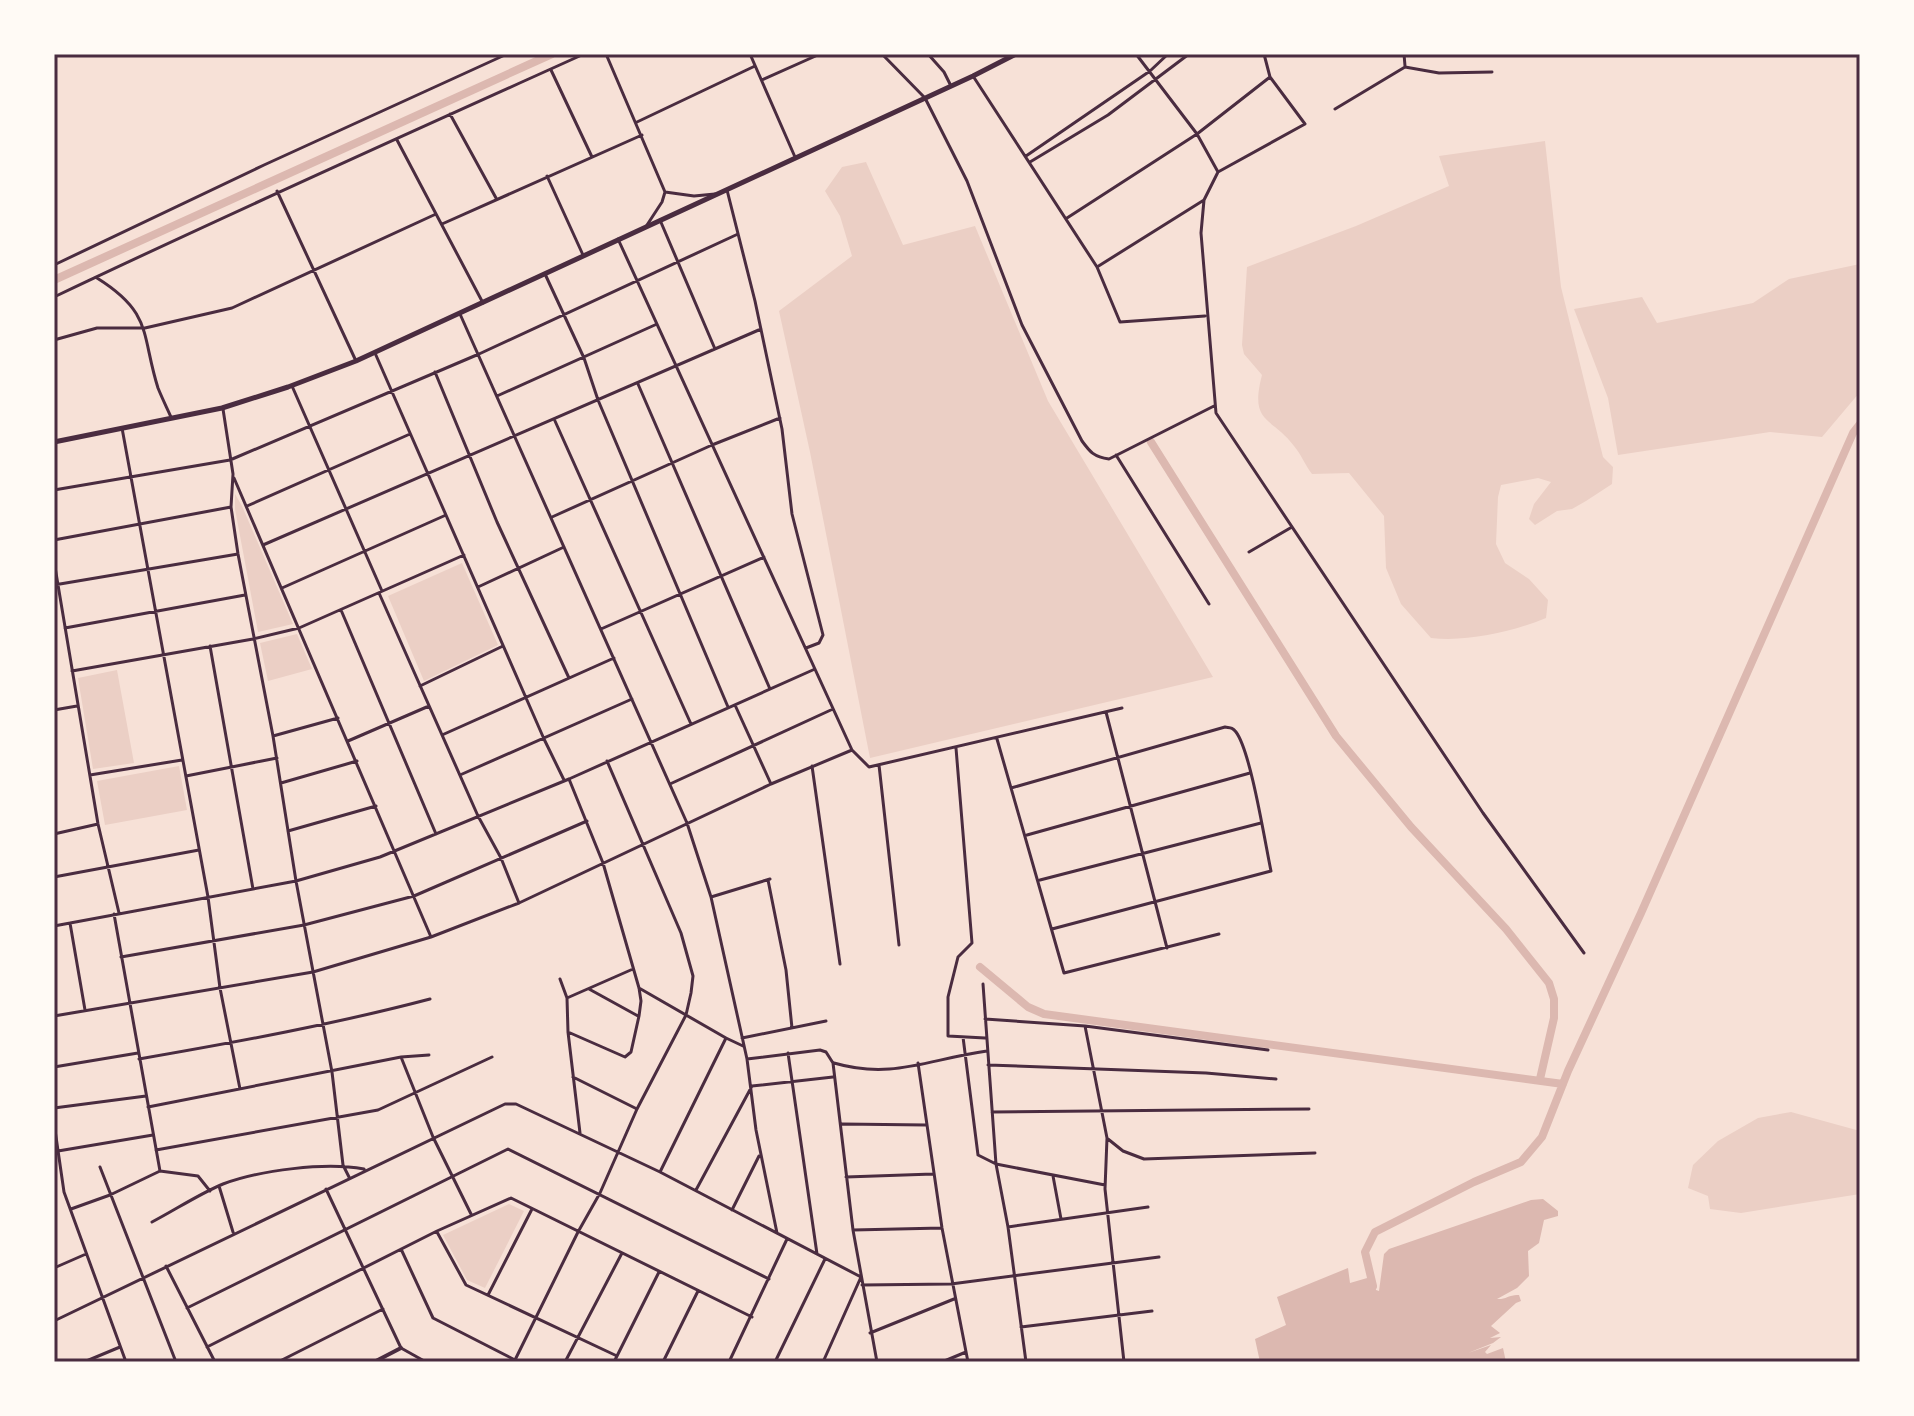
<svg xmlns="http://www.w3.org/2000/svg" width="1914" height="1416" viewBox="0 0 1914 1416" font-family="'Noto Sans',sans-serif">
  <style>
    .green { fill: #ebcfc5 }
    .water { fill: #dcb8b0 }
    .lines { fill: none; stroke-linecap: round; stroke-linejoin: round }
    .canal { stroke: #dcb8b0; stroke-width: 8 }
    .minor { stroke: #4a2c40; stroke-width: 3 }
    .tertiary { stroke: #4a2c40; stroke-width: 4 }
    .primary { stroke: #4a2c40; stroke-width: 5 }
    .neatline { fill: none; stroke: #4a2c40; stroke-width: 3 }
  </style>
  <rect width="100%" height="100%" fill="#f7e1d7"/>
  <!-- green -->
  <path class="green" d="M1545,141l16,146 42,170 10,10 -1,17 -26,17 -14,8 -15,2 -22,14 -6,-6 5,-15 17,-22 -13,-4 -37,7 -3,12 -2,47 9,19 24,16 19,21 -2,18c-34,14 -78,24 -115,20l-30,-34 -15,-36 -2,-52 -35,-43 -37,1c-7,-9 -11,-20 -18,-28 -22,-30 -45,-21 -32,-71l-18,-21 -2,-9 5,-78 109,-41 93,-40 -10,-30z
    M866,162l37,83 72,-19 73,175 165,276 -343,81 -60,-306 -31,-141 73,-55 -12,-40 -15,-25 17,-24z
    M1860,264v128l-38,45 -52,-5 -152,23 -10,-57 -34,-89 68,-12 15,26 96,-20 36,-24z
    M235,494l7,12 51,118 -35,8 -23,-123z
    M462,563l36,82 -74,36 -36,-85z
    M297,634l15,35 -44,12 -8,-38z
    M117,670l17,93 -41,6 -15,-91z
    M179,766l8,44 -82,15 -8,-44z
    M1791,1112l69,19v63l-119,19 -31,-4 -2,-13 -20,-8 5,-23 25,-24 40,-23z
    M509,1204l15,7 -39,77 -18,-8 -24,-45z"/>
  <!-- water -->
  <path class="water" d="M1543,1199l15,12v5l-14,4 -5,23 -11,8 1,25 -12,12 -20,11c8,1 13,-5 22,-4l2,6 -5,2 -25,23 9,7 -10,5 11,-1 -8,6 -25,10 23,-8 -6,7 2,2 16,-6 3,14h-246l-5,-23 31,-14 -9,-28 71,-29 2,15 24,-7 2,14 3,1 5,-37 5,-5 142,-49z"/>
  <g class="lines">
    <!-- canal -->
    <path class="canal" d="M54,280l498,-226
      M1151,442l185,294 75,91 95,102 43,54 5,16v19l-14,61
      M980,967l48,40 16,7 519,70
      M1373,1286l-8,-34 10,-20 99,-50 47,-20 21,-25 26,-66 73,-158 212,-480 7,-9"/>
    <!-- minor -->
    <path class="minor" d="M606,54l59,138 -3,10 -15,23
      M750,54l45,103
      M882,54l43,44 42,83 55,144 60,116c8,11 12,16 27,18l105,-53
      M928,54l16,18 7,14
      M1136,54l61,80 21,38
      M1264,54l6,23 35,47 -87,48 -14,28 -3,33 15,180 267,400 101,140
      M1404,54l1,12
      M551,70l41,87
      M973,76l124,191 23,55 85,-6
      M762,80l58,-26
      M1335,109l70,-42 34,6 53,-1
      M450,114l46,84
      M637,122l118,-56
      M397,140l86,163
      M1026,156l124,-85 18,-17
      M1030,162l78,-47 81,-61
      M547,176l36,79
      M727,190l28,111 27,128 10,85 31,121 -4,8 -13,5
      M277,191l79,170
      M665,192l29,4 21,-2
      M1067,218l130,-84 73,-57
      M660,220l55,129
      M442,224l200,-89
      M618,239l234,511 17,17 253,-59
      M54,265l210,-100 243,-111
      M1097,267l107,-67
      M545,274l39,84 14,42 130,307
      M97,278c56,35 44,56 61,110 4,10 9,20 13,29
      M54,297c176,-84 353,-163 530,-243
      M460,314l227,509 24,74 36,162 9,71 21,103
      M54,340l43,-12h48l87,-20 204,-94
      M375,353l169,386 20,41
      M435,372l62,150 72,156
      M638,384l132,305
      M292,386l90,205
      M497,396l160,-72
      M223,409l10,65 -2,33 7,47 35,182 23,145 36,191 11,93 6,12
      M555,421l136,303
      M122,428l86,469 12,91 20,101
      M1116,455l93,149
      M234,478l197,459
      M54,490l176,-30 249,-106 259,-120
      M247,506l163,-72
      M552,517l160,-72 68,-27
      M54,540l177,-33
      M263,545l498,-216
      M1249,552l43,-25
      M54,561l44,263 21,89
      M54,585l184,-31
      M478,587l86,-40
      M282,588l164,-73
      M379,593l99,223 23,42 18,45
      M341,610l95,224
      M65,628l180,-33
      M601,629l163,-72
      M210,646l43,243
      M72,671l181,-32 46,-11 165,-73
      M420,686l83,-40
      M735,705l36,79
      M54,710l23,-4
      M1106,712l61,236
      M442,735l172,-77
      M273,736l65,-18
      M997,739l67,234 155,-39
      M348,741l81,-35
      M956,748l16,195 -14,14 -10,40v39l37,2
      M879,765l20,180
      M812,766l28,198
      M90,775l92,-15
      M460,775l172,-76
      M186,776l91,-18
      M281,783l76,-22
      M670,784l163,-75
      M1011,788l214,-61c5,1 7,0 11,5 15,20 29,111 35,139l-219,58
      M288,831l88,-25
      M54,834l44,-10
      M1027,835l223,-62
      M54,877l145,-27
      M768,880l18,90 6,58
      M1040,880l221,-57
      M711,897l59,-18
      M114,914l46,257
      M70,923l15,87
      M54,926l242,-45 84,-24 189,-78 246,-110
      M121,957l183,-32 110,-29 173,-75
      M560,979l7,19 1,34 12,101
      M983,984l13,180 12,63 18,135
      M639,988l87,50
      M589,989l49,27
      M567,998l66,-29
      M54,1016l259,-44 118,-35 88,-34 252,-119 81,-34
      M985,1019l100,7 183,24
      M1085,1026l22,112 -2,51 19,173
      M568,1032l57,25 6,-5 8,-36 2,-15 -2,-13 -36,-125 -34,-84
      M963,1037l15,118 18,9 109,21
      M742,1038l84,-17
      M788,1053l29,201
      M401,1057l32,80 38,77
      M139,1059c98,-17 196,-35 291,-60
      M747,1059l73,-9 6,2 7,11 20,167 24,132
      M834,1063c58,17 95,-4 153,-12
      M918,1063l24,165 26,134
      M988,1065l218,8 70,6
      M54,1067l84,-14
      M573,1077l64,32
      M148,1107l253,-50 28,-2
      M54,1108l92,-12
      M992,1112l317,-3
      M54,1123l10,69 62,170
      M842,1124l84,1
      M1108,1139l15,12 21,8 171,-6
      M156,1150l222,-40 114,-53
      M58,1151l95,-16
      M100,1167l76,195
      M660,1172l66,-134 17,8
      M1053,1176l8,43
      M846,1177l87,-3
      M219,1186l14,46
      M326,1189l75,159 25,14
      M696,1190l56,-104 81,-9
      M71,1209l39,-14 50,-24 38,5 12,15
      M732,1210l27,-54
      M152,1222c23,-12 47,-28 71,-38 38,-14 102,-22 141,-15
      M1008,1227l140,-20
      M853,1230l89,-2
      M437,1232l29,53 151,71
      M401,1249l32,69 82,42
      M166,1266l49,96
      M54,1268l32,-14
      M862,1285l89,-1 208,-27
      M488,1295l44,-86
      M187,1308l321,-159 261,130
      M54,1321l451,-217h11l144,68 201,105 -38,85
      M1021,1327l131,-16
      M870,1333l84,-34
      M207,1347l230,-116 74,-33 241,119
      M84,1362l36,-15
      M278,1362l105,-53
      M514,1362l64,-130 22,-39 37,-84 49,-94 5,-22 2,-17 -12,-43 -74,-172
      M565,1362l57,-109
      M614,1362l45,-90
      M663,1362l35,-71
      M729,1362l58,-123
      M775,1362l50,-103
      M942,1362l24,-10"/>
    <!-- tertiary -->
    <path class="tertiary" d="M374,1362l27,-14"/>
    <!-- primary -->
    <path class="primary" d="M54,442l168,-34 66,-21 68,-26 617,-285 43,-22"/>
  </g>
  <!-- border -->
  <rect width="1914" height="1416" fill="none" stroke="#fffaf5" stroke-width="112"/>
  <rect x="56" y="56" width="1802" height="1304" class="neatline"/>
</svg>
